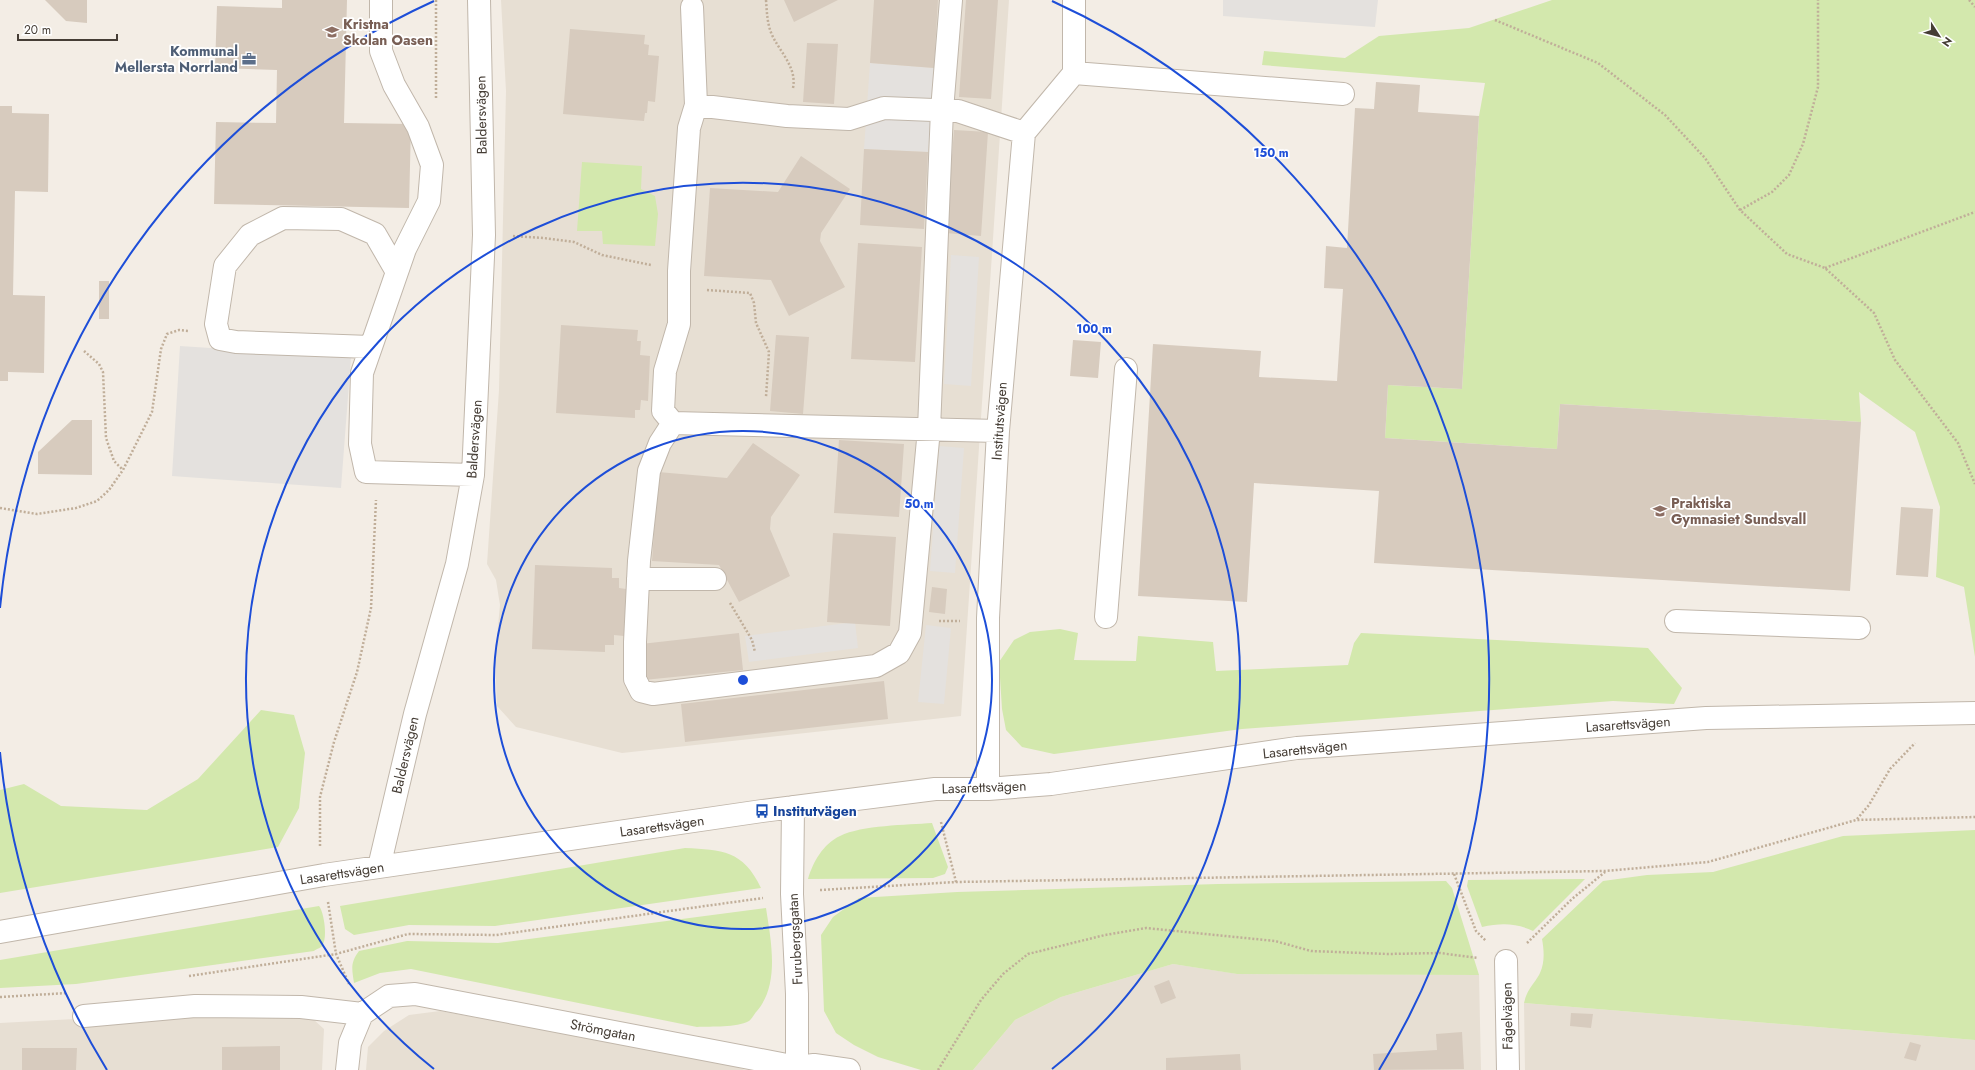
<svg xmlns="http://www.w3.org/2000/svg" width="1975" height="1070" viewBox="0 0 1975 1070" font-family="Jost,sans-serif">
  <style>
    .residential { fill: #e7dfd3 }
    .green { fill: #d3e8ad }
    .parking { fill: #e4e1de }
    .building { fill: #d7cbbe }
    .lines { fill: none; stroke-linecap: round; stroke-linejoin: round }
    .minor-casing { stroke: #c1b7ab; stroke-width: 24 }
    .path { stroke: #c0ae99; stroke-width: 2.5; stroke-dasharray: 2 2; stroke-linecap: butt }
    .minor { stroke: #fff; stroke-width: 22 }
    .ring { fill: none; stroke: #1d4ed8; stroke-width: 2 }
    .labels { text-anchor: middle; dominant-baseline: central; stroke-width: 3.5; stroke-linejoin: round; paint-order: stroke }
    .education-label { font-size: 14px; font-weight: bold; fill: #785e54; stroke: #fff; text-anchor: start }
    .service-label { font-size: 14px; font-weight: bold; fill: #4e5e75; stroke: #fff; text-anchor: end }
    .street-label { font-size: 14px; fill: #453d35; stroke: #fff }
    .transit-label { font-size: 14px; font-weight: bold; fill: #164399; stroke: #fff; text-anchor: start }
    .centre { fill: #1d4ed8; stroke: #fff; stroke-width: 2 }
    .ring-label { font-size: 12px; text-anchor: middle; font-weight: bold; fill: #1d4ed8; stroke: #fff; stroke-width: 3.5; stroke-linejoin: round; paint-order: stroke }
  </style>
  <rect width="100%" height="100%" fill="#f3ede5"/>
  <!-- residential -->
  <path class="residential" d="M501,0h508l-48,716 -339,37 -106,-26 -19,-21 -2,-49 5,-52 -4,-25 -9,-16 12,-174 7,-299z
    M1173,964l65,10 241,1 2,95h-508l42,-50 46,-23z
    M1524,1003l451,37v30h-450z
    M243,1010h60l21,19 -2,41h-322v-47z
    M440,1011l283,51 22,8h-379l2,-23 16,-16 25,-16z"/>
  <!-- green -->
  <path class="green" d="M1552,0h423v657l-11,-70 -28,-10 4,-70 -25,-75 -56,-40 2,30 -301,-18 -3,45 -172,-11 3,-53 74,4 17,-273 6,-33 -223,-18 2,-14 81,7 34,-22 90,-8z
    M582,162l60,4 -1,23 14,7 3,18 -3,32 -52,-2 -1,-13h-25z
    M1060,629l18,4 -4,27 62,1 2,-25 75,6 3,29 132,-6 6,-22 7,-10 287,15 34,40 -8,16 -61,-3 -371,28 -188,25 -32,-7 -16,-17 -4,-21 -3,-47 15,-22 16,-8z
    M261,710l33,5 11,38 -6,55 -21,39 -278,46v-103l24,-6 37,22 86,4 51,-31z
    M932,823l16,44 -3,7 -12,4 -125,1c5,-17 15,-35 32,-43 22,-11 67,-11 92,-13z
    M1975,830v210l-451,-37c4,-16 10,-18 16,-30 5,-11 4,-23 2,-34l61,-58 44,-6 66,-3 130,-36z
    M685,848c37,2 58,2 76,40l-266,38 -86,-1 -55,10 -9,-6 -5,-23z
    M1585,879l-52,52c-17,-8 -32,-8 -51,-4l-15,-41 1,-6z
    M1446,881l6,7 27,87 -242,-1 -64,-10 -112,33 -46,23 -42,50h-52l-43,-13 -24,-12 -18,-12 -12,-22 -3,-76 12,-18 26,-19 98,-6 261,-8z
    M319,906c5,6 9,32 3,40 -1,2 -6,3 -8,5l-238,33 -76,4v-28z
    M766,908c5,33 14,76 -9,103 -3,3 -5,8 -8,10 -13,7 -37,5 -52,6l-286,-58 -31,4 -26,10c-2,-14 -4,-20 5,-32l48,-10 91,2z"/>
  <!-- parking -->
  <path class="parking" d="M1223,0h155l-3,27 -152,-11z
    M870,63l64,5 -6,84 -64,-3z
    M951,255l28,2 -8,129 -27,-2z
    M180,346l171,11 -10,131 -169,-12z
    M939,446l25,2 -9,125 -25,-2z
    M855,622l3,26 -109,14 -4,-26z
    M926,625l25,3 -7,76 -26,-2z"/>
  <!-- building -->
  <path class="building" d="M45,0h42v23l-21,-2z
    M282,0h65l-3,123 67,1 -2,84 -195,-4 2,-82 60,1 1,-53 -62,-2 2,-62 65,2z
    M784,0h54l-44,22z
    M874,0h64l-4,68 -64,-5z
    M966,0h32l-7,99 -32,-2z
    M570,29l75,6 -1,9 5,1 -1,10 11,1 -4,46 -7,-1 -1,12h-2l-1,8 -81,-7z
    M807,43l31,1 -4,60 -31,-2z
    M1376,82l44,3 -2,27 61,4 -17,273 -74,-4 -3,53 172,11 3,-45 301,18 -11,169 -476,-28 5,-72 -125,-8 -7,119 -109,-6 15,-252 108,7 -2,26 78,4 6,-92 -19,-1 2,-42 21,2 8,-140 19,1z
    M0,106h12v7l37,1 -1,78 -33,-1 -2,104 32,1 -1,77 -36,-1v9h-8z
    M954,130l34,2 -7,104 -35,-3z
    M864,149l64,3 -4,77 -64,-4z
    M801,156l49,33 -29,44 -1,8 25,46 -56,29 -18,-36 -67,-4 6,-88 68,4z
    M858,243l64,4 -7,115 -64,-3z
    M99,281h10v38h-10z
    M561,325l77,5 -1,11h4l-1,14 10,1 -2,45 -7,-1 -1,10h-5v8l-79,-5z
    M776,335l33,2 -6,77 -33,-3z
    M1073,340l28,2 -3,36 -28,-2z
    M72,420h20v55l-54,-1v-22z
    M839,440l65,4 -5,73 -65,-4z
    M753,443l47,32 -29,42 -1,12 20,47 -51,26 -20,-37 -67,-4 6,-89 69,6z
    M1901,507l32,2 -5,68 -32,-2z
    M833,533l63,4 -6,89 -63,-4z
    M535,565l77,3v10h7v10l7,1 -2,47 -10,-1v10h-9v7l-73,-3z
    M932,587l15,2 -2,25 -16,-2z
    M739,633l4,37 -99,10 -3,-36z
    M884,681l4,38 -203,23 -4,-38z
    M1169,980l7,18 -15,6 -7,-18z
    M1571,1013l22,1 -2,14 -21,-2z
    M1462,1032l2,37 -90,1 -1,-16 64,-4 -1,-16z
    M1910,1042l11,3 -5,16 -12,-3z
    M280,1046v24h-58v-23z
    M22,1048h55l-1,22h-54z
    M1240,1054l1,16h-75v-12z"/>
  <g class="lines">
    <defs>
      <path id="minor" d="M381,0v51l13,34 24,42 14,38 -3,36 -24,48 -43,124 -2,71 6,28 107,3
        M692,7l4,98 -7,23 -10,143v53l-14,47 -2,40 10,12 325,8
        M1074,73l269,21
        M1074,73v-73
        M696,105l91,11 62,3 35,-11 74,3 66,22
        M370,347l-134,-5 -16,-3 -4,-15 9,-58 25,-31 33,-17 58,1 34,15 22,38
        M673,423l-13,20 -11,28 -10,90 -4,81v37l6,12 12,3 223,-28 23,-13 11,-20 19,-204 13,-319 9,-110
        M638,579h77
        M1106,617l20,-248
        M1676,621l183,7
        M988,789v-171l10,-187 26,-298 50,-60
        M793,807l-1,87 5,100v76
        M379,867l36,-153 42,-150 16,-89 11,-240 -5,-235
        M0,932l324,-57 438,-64 173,-22h53l63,-5 246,-36 409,-30 269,-5
        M1506,961l2,109
        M362,1014l27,-18 26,-2 382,73 17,-2 35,5
        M84,1016l111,-10 106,1 61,7
        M347,1070l3,-27 12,-29"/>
    </defs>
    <!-- minor casing -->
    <use href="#minor" class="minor-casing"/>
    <!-- path -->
    <path class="path" d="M766,0c1,13 1,25 7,37 8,16 24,31 20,51
      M1969,0l6,7
      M1495,20l103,43 67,52 40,43 35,52 47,44 38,14 49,45 21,47 63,83 17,41
      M436,98v-98
      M1740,210l32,-18 17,-17 14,-31 15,-57v-87
      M513,236l31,2 30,4 28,13 49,10
      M1825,268l150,-56
      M707,290l43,3 4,10 2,20 13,29 -3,45
      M84,351l15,13 4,8 3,66 8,23 9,9
      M0,508l37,6 39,-6 21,-7 12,-11 14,-20 29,-58 9,-63 6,-15 12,-4 10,1
      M730,603l22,37 3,12
      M939,621h21
      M1857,819l12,-14 21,-36 25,-26
      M941,822l15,60
      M320,846v-49l14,-55 23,-70 14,-64 5,-108
      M1454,874l22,57 10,10
      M820,890l136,-8 649,-11 103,-9 148,-42 119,-3
      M328,902l8,52 13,30
      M1527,943l45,-44 33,-27
      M189,976l147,-22 72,-20 88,1 267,-37
      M0,997l67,-4
      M938,1070l43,-70 22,-26 25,-20 77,-19 41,-7 129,13 36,10 77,3 52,-1 38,5"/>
    <!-- minor -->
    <use href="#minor" class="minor"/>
  </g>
  <!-- distance rings -->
  <g class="ring">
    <circle cx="743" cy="680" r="249"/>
    <path d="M434 1069A497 497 0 1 1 1052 1069"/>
    <path d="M107 1070A746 746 0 0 1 0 752M0 608A746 746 0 0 1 434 1M1052 1A746 746 0 0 1 1379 1070"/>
  </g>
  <!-- icons -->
  <defs>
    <symbol id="school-bare" viewBox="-9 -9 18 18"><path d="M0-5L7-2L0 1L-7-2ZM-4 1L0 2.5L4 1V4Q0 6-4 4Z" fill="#8d6e63" stroke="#fff" stroke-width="2.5" paint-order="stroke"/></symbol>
    <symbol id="office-bare" viewBox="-9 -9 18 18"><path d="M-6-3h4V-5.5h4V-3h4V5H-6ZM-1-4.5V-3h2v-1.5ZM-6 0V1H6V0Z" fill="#5c6f8a" stroke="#fff" stroke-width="2.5" paint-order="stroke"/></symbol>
    <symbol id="bus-bare" viewBox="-9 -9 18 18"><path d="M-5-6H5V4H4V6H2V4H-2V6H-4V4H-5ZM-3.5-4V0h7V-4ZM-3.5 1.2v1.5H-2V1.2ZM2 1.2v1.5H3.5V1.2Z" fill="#1a4fb4" stroke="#fff" stroke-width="2.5" paint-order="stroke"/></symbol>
  </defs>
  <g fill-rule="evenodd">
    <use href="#school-bare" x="322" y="22" width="20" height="20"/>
    <use href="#office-bare" x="239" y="49" width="20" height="20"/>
    <use href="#school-bare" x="1650" y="501" width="20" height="20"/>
    <use href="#bus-bare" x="752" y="801" width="20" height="20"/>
  </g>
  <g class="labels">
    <!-- education labels -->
    <g class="education-label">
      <text x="343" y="24">Kristna<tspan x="343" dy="16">Skolan Oasen</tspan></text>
      <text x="1671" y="503">Praktiska<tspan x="1671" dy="16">Gymnasiet Sundsvall</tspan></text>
    </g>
    <!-- service labels -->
    <g class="service-label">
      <text x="238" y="51">Kommunal<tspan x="238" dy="16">Mellersta Norrland</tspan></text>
    </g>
    <!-- street labels -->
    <g class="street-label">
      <text transform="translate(481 115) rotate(-91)">Baldersvägen</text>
      <text transform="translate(999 421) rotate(-86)">Institutsvägen</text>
      <text transform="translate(474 439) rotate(-86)">Baldersvägen</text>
      <text transform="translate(1628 724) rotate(-4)">Lasarettsvägen</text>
      <text transform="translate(1305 749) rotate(-6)">Lasarettsvägen</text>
      <text transform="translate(405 755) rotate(-77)">Baldersvägen</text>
      <text transform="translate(984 787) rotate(-2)">Lasarettsvägen</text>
      <text transform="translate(662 826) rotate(-8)">Lasarettsvägen</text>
      <text transform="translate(342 873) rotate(-9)">Lasarettsvägen</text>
      <text transform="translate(795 939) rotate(-93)">Furubergsgatan</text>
      <text transform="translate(1507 1016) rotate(-91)">Fågelvägen</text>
      <text transform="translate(603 1030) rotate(11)">Strömgatan</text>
    </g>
    <!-- transit labels -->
    <g class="transit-label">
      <text x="773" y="811">Institutvägen</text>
    </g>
  </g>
  <circle cx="743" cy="680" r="6" class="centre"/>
  <g class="ring-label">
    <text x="1271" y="157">150 m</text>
    <text x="1094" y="333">100 m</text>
    <text x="919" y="508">50 m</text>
  </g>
  <!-- north arrow -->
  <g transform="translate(1939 36) rotate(126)" stroke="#ffffff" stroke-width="3" paint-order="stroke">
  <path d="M0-3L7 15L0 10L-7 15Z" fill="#453d35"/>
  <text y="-6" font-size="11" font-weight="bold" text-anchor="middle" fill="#453d35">N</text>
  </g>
  <!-- scale -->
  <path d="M18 34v6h99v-6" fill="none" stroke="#453d35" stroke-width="2"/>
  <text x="24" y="34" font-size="12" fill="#453d35" stroke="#ffffff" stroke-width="3" paint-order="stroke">20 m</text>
</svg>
